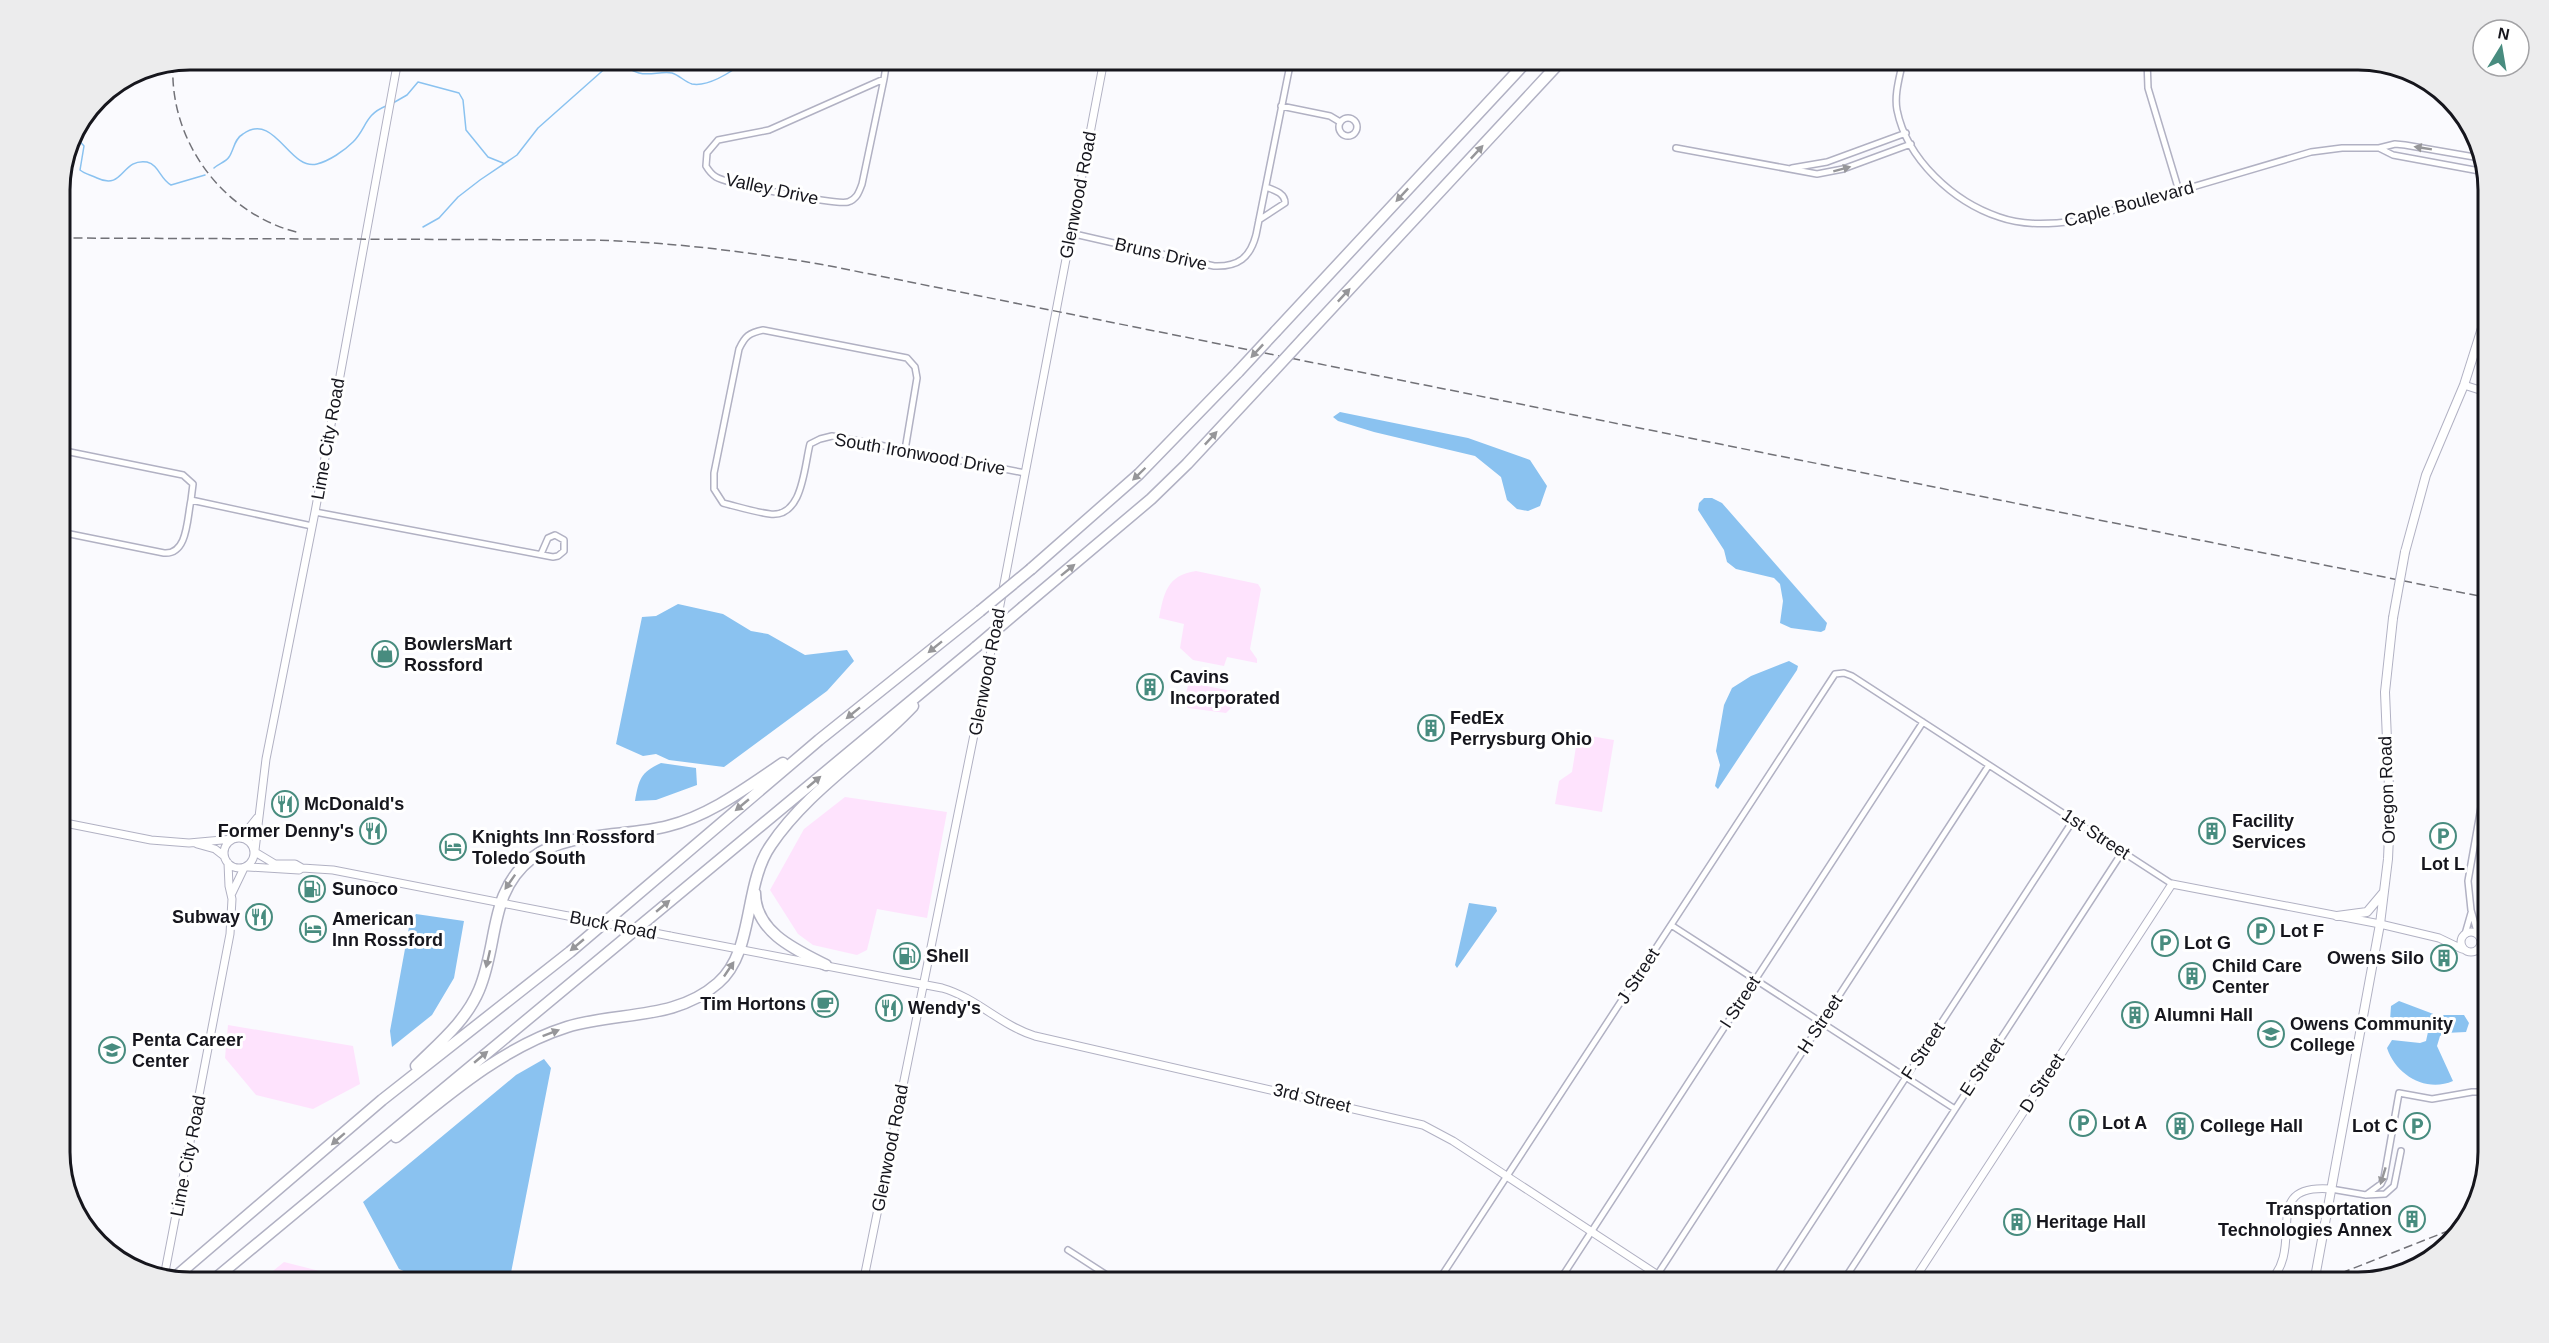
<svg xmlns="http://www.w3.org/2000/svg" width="2549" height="1343" viewBox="0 0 2549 1343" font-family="Arial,sans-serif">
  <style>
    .green { fill: #fee3fd }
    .water { fill: #8ac2f0 }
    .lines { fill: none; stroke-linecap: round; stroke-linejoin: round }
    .stream { stroke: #8ac2f0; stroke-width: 1.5 }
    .minor-casing { stroke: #b1b1c3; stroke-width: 8 }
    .tertiary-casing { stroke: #b1b1c3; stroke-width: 9 }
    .secondary-casing { stroke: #b1b1c3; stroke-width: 10 }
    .motorway-casing { stroke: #b1b1c3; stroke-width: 13 }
    .minor { stroke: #fff; stroke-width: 5 }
    .tertiary { stroke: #fff; stroke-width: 7 }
    .secondary { stroke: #fff; stroke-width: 8 }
    .motorway { stroke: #fff; stroke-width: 10 }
    .rail { stroke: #717177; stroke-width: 1.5; stroke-dasharray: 9 4.5; stroke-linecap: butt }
    .tertiary-bridge-casing { stroke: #b1b1c3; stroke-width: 9; stroke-linecap: butt }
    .secondary-bridge-casing { stroke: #b1b1c3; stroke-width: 10; stroke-linecap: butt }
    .motorway-bridge-casing { stroke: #b1b1c3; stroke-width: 13; stroke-linecap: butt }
    .tertiary-bridge { stroke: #fff; stroke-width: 7 }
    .secondary-bridge { stroke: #fff; stroke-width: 8 }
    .motorway-bridge { stroke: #fff; stroke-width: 10 }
    .oneway { fill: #969699 }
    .labels { text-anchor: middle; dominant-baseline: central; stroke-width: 6; stroke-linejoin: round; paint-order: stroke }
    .street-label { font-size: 18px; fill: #16161d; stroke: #fff }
    .poi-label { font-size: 18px; font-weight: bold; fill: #16161d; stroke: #fff; text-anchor: start }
    .rim { fill: none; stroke: #16161d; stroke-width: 3 }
  </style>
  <rect width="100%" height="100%" fill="#fafafe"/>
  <!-- green -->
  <path class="green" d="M1196,571l62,13 3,5 -11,60 7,10v4l-30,-6 -3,9 -31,-6 -13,-12 4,-24 -25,-6c5,-25 8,-43 37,-47z
    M1193,677l4,1 -1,6 46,9 -1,5 -15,15 -38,-5c-5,-6 -1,-25 5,-31z
    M1578,734l36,6 -12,72 -47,-8 4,-23 13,-9z
    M845,797l102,15 -20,106 -50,-9 -10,41 -10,5 -44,-10 -15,-11 -28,-44 34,-61z
    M228,1025l125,21 7,38 -47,25 -57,-14 -31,-37z
    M284,1262l83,21h-109z"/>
  <!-- water -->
  <path class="water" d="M1340,412l128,26 62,22 17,26 -7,20 -12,5 -11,-2 -10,-9 -6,-23 -26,-21 -101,-24 -36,-11 -5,-4z
    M1704,498h8l10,5 105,120 -2,7 -4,2 -30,-4 -11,-5 3,-22 -3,-17 -6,-6 -38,-9 -9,-7 -3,-12 -26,-40 1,-7z
    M678,604l45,10 28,17 17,3 37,21 42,-5 7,11 -27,30 -103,76 -55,-7 -13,-6 -13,2 -27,-12 26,-127 14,-1z
    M1789,661l9,5 -1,4 -79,119 -3,-3 5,-21 -4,-14 8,-46 8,-17 19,-12z
    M661,763l35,5 1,17 -41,15 -21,1c4,-22 5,-28 26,-38z
    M1469,903l27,4 1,4 -40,57 -2,-3z
    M416,914l48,7 -10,57 -22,37 -40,32 -2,-16 19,-104z
    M2399,1001l37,14h28l5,8 -3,9 -21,1 -5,3 -3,10 16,35c-27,12 -57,-6 -66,-33l5,-8 28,3 6,-2 2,-9 -8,-6 -14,3 -13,-3 -3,-5 1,-15z
    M544,1059l7,9 -42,215h-78l-32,-14 -36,-67 153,-127z"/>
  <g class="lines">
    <!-- stream -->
    <path class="stream" d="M393,103l14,-8 11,-13 41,11 4,7 3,30 22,27 15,6
      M74,135l10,11 -4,24c5,4 11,5 17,8 27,13 24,-20 50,-16 12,3 13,17 24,23l34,-10
      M214,168c4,-4 12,-6 15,-11 5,-7 5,-18 14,-23 32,-23 46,37 74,30 12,-3 27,-13 36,-22 14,-14 11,-27 33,-36
      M423,227l16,-9 19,-21 22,-17 37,-25 21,-27 71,-63c13,-3 19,5 30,8 11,3 22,-2 33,0 7,2 13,9 20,11 17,3 42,-14 55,-24"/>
    <defs>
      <path id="minor" d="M1903,60c-3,16 -9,34 -6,50 10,50 57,92 102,107 25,9 52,7 78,4l234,-69 31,-4h37
        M2147,60l1,28 31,103
        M884,79l-22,105c-3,8 -5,15 -14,18 -13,3 -120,-18 -132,-25 -5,-3 -7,-6 -10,-11l1,-13 11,-13 51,-10z
        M884,79l3,-19
        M1281,106l49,10 10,6
        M1339 127a9 9 0 1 1 18 0a9 9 0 1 1-18 0Z
        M1676,148l141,26 26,-5 68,-25
        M2480,158l-75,-13 -10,-1 -16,4 14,7 92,17
        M1792,168l35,-6 79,-29
        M1259,220l26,-17c0,-10 -11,-13 -19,-16
        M1070,233l144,33c24,1 36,-8 42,-31l35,-175
        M60,450l123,25 10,9 -2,16 121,26
        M905,450l12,-72 -2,-11 -8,-9 -144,-28c-14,3 -18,6 -24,19l-25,124v16l9,14c16,4 31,9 47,11 33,4 34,-47 40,-70l10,-5 12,-3 193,37
        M315,512l238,45 5,-1 6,-5v-11l-9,-5 -7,3 -7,16
        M60,532l104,21c24,2 23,-35 27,-53
        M1671,925l284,184
        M2465,934l6,-21
        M2478,935l-7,-25 -3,-29 21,-119
        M2480,938l9,3
        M2479,949l10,-2
        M2331,1189l35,6 19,-1 9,-8 7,-35
        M2366,1195l15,-11 3,-6 15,-85 33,6 40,-7h17
        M1068,1250l51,33
        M1437,1283l398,-609 9,-1 8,3 320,208
        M1558,1283l365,-561
        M1652,1283l337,-518
        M1772,1283l302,-464
        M1842,1283l281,-432"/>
      <path id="tertiary" d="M2464,385l25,8
        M60,822l91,18 38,3 44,-4
        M224 853a15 15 0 1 1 30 0a15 15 0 1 1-30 0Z
        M241,838l16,-20
        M197,844l18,5 9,7
        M255,850l11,-91 49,-247 83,-452
        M255,852l20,12h20l7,4
        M248,867l51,3 3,-2 31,2 235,46
        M232,893l12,-25
        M2461 942a10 10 0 1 1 20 0a10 10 0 1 1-20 0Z
        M670,936l272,52c35,10 58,37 93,48l388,89 30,16 217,142
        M164,1277l66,-343 2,-35 -3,-13 -1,-23
        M863,1283l132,-652 109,-571
        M1912,1283l260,-399 208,40 59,14 23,11
        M2268,1283c40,-36 -11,-100 63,-94"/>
      <path id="secondary" d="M2405,552l21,-77 38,-90 25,-79
        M2337,916l30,-4 16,-19
        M2314,1283l66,-359 8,-65 2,-47 -5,-120 8,-74"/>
      <path id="motorway" d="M1276,331l252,-271
        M1304,338l258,-278
        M1031,569l108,-95 99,-102
        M1023,607l128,-108 36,-35 80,-86
        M755,893c0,39 41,57 71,72
        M416,1066c23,-23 50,-45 63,-76 20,-47 9,-98 53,-132 34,-27 95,-21 136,-32 43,-11 79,-39 115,-63
        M396,1137c52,-42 107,-90 171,-110 51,-16 108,-6 151,-44 37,-32 25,-98 53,-138 37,-55 97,-91 142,-139
        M173,1279l209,-179 188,-148 249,-212 161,-129
        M210,1283l766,-636"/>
    </defs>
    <!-- minor casing -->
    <use href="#minor" class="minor-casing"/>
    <!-- tertiary casing -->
    <use href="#tertiary" class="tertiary-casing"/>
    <!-- secondary casing -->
    <use href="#secondary" class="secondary-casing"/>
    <!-- motorway casing -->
    <use href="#motorway" class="motorway-casing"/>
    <!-- minor -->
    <use href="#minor" class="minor"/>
    <!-- tertiary -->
    <use href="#tertiary" class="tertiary"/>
    <!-- secondary -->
    <use href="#secondary" class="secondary"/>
    <!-- motorway -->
    <use href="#motorway" class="motorway"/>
    <!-- rail -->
    <path class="rail" d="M173,64c-4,78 51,151 127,169
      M60,238l532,2c80,2 159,12 238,26l1659,332
      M2316,1283l147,-58"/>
    <defs>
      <path id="tertiary-bridge" d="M568,916l102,20"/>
      <path id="secondary-bridge" d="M2393,618l12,-66"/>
      <path id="motorway-bridge" d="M1238,372l38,-41
        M1267,378l37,-40
        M980,611l51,-42
        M976,647l47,-40"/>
    </defs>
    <!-- tertiary-bridge casing -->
    <use href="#tertiary-bridge" class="tertiary-bridge-casing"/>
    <!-- secondary-bridge casing -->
    <use href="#secondary-bridge" class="secondary-bridge-casing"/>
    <!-- motorway-bridge casing -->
    <use href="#motorway-bridge" class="motorway-bridge-casing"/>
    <!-- tertiary-bridge -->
    <use href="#tertiary-bridge" class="tertiary-bridge"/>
    <!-- secondary-bridge -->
    <use href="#secondary-bridge" class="secondary-bridge"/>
    <!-- motorway-bridge -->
    <use href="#motorway-bridge" class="motorway-bridge"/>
  </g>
  <!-- one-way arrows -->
  <defs><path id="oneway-solid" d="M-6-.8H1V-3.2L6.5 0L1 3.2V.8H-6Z" transform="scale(1.5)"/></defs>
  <g class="oneway">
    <use href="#oneway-solid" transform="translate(2423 148) rotate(-171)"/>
    <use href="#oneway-solid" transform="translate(1477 152) rotate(-47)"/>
    <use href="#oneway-solid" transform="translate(1842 169) rotate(-15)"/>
    <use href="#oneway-solid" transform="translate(1402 195) rotate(133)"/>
    <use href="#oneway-solid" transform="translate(1344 295) rotate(-47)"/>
    <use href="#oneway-solid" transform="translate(1257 351) rotate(133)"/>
    <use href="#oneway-solid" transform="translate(1211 438) rotate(-47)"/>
    <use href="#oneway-solid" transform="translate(1139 474) rotate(136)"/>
    <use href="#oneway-solid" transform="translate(1068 570) rotate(-39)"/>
    <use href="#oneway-solid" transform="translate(935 647) rotate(141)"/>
    <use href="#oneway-solid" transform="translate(853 713) rotate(141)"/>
    <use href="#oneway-solid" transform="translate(814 782) rotate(-40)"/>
    <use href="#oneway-solid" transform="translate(742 805) rotate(140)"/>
    <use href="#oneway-solid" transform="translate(510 882) rotate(125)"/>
    <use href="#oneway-solid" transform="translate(663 906) rotate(-40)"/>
    <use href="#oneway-solid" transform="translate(577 945) rotate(140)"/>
    <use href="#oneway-solid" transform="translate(488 959) rotate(103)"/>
    <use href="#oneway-solid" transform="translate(729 969) rotate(-56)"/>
    <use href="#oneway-solid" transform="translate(551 1033) rotate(-21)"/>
    <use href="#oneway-solid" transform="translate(481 1057) rotate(-40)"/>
    <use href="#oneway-solid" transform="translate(338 1139) rotate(139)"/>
    <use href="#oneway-solid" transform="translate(2383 1176) rotate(107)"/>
  </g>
  <!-- icons -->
  <defs>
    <symbol id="shop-ring" viewBox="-11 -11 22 22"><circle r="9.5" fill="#fff" stroke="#488c7f" stroke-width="1.5"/><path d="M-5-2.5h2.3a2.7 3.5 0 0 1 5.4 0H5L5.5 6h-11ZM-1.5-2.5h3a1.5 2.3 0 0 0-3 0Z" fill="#488c7f"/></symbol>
    <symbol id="building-ring" viewBox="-11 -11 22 22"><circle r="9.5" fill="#fff" stroke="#488c7f" stroke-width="1.5"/><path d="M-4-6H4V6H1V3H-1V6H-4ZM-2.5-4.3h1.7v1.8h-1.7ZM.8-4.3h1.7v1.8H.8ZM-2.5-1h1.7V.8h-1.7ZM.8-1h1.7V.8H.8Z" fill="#488c7f"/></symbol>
    <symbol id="restaurant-ring" viewBox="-11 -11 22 22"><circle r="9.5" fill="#fff" stroke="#488c7f" stroke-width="1.5"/><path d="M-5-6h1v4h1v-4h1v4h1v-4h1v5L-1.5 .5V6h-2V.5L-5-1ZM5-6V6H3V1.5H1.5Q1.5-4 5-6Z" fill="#488c7f"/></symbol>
    <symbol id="parking-ring" viewBox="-11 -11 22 22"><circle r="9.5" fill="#fff" stroke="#488c7f" stroke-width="1.5"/><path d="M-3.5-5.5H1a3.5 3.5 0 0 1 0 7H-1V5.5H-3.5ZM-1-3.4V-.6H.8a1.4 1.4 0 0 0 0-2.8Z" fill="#488c7f"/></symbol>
    <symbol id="hotel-ring" viewBox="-11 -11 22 22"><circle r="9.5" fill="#fff" stroke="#488c7f" stroke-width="1.5"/><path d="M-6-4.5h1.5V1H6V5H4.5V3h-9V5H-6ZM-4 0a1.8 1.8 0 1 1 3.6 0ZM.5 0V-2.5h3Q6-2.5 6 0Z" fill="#488c7f"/></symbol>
    <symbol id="fuel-ring" viewBox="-11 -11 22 22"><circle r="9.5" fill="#fff" stroke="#488c7f" stroke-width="1.5"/><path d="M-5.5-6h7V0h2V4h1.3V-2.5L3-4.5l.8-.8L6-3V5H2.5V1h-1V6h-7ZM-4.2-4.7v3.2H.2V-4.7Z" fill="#488c7f"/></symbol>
    <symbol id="cafe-ring" viewBox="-11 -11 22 22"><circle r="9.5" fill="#fff" stroke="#488c7f" stroke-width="1.5"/><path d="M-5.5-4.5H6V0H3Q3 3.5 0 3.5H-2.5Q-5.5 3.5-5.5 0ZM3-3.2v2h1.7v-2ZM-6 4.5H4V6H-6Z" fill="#488c7f"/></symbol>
    <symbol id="university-ring" viewBox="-11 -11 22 22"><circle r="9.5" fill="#fff" stroke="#488c7f" stroke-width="1.5"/><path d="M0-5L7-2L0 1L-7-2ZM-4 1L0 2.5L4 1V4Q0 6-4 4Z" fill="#488c7f"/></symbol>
    <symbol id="school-ring" viewBox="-11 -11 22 22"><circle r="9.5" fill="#fff" stroke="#488c7f" stroke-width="1.5"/><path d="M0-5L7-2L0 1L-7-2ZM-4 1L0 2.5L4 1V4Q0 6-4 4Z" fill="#488c7f"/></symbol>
  </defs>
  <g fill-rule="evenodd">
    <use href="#shop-ring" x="370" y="639" width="30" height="30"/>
    <use href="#building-ring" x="1135" y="672" width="30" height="30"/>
    <use href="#building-ring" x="1416" y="713" width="30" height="30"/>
    <use href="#restaurant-ring" x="270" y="789" width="30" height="30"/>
    <use href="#restaurant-ring" x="358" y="816" width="30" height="30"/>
    <use href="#building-ring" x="2197" y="816" width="30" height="30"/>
    <use href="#parking-ring" x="2428" y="821" width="30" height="30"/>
    <use href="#hotel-ring" x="438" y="832" width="30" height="30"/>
    <use href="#fuel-ring" x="297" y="874" width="30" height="30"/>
    <use href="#restaurant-ring" x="244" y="902" width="30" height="30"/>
    <use href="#hotel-ring" x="298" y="914" width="30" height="30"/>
    <use href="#parking-ring" x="2246" y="916" width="30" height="30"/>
    <use href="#parking-ring" x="2150" y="928" width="30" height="30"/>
    <use href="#fuel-ring" x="892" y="941" width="30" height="30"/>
    <use href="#building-ring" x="2429" y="943" width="30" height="30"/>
    <use href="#building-ring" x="2177" y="961" width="30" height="30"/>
    <use href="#cafe-ring" x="810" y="989" width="30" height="30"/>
    <use href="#restaurant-ring" x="874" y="993" width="30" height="30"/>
    <use href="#building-ring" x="2120" y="1000" width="30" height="30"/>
    <use href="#university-ring" x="2256" y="1019" width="30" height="30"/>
    <use href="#school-ring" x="97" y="1035" width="30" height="30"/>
    <use href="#parking-ring" x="2068" y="1108" width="30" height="30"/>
    <use href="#building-ring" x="2165" y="1111" width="30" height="30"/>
    <use href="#parking-ring" x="2402" y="1111" width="30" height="30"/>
    <use href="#building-ring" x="2397" y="1204" width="30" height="30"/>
    <use href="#building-ring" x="2002" y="1207" width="30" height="30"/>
  </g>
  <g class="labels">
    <!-- street labels -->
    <g class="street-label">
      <text transform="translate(772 189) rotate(12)">Valley Drive</text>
      <text transform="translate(1078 195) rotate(-79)">Glenwood Road</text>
      <text transform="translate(2129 204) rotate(-15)">Caple Boulevard</text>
      <text transform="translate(1161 254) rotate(13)">Bruns Drive</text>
      <text transform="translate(328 439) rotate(-80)">Lime City Road</text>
      <text transform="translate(920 454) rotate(10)">South Ironwood Drive</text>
      <text transform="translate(987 672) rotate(-79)">Glenwood Road</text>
      <text transform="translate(2387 790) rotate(-92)">Oregon Road</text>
      <text transform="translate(2096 834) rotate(33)">1st Street</text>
      <text transform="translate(613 925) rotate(11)">Buck Road</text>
      <text transform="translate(1638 976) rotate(-57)">J Street</text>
      <text transform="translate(1740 1002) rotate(-57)">I Street</text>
      <text transform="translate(1820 1024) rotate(-57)">H Street</text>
      <text transform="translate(1923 1051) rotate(-57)">F Street</text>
      <text transform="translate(1982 1067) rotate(-57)">E Street</text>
      <text transform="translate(2042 1083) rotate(-57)">D Street</text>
      <text transform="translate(1312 1098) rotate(13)">3rd Street</text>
      <text transform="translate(890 1148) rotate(-79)">Glenwood Road</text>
      <text transform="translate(188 1156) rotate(-79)">Lime City Road</text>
    </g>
    <!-- poi labels -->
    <g class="poi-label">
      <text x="404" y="644">BowlersMart<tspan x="404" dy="21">Rossford</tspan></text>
      <text x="1170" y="677">Cavins<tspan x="1170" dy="21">Incorporated</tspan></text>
      <text x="1450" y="718">FedEx<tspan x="1450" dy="21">Perrysburg Ohio</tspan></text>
      <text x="304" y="804">McDonald's</text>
      <text x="2232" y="821">Facility<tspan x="2232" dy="21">Services</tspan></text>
      <text x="354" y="831" text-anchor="end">Former Denny's</text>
      <text x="472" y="837">Knights Inn Rossford<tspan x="472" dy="21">Toledo South</tspan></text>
      <text x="2443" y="864" text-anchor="middle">Lot L</text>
      <text x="332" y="889">Sunoco</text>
      <text x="240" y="917" text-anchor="end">Subway</text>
      <text x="332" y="919">American<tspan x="332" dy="21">Inn Rossford</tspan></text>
      <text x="2280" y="931">Lot F</text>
      <text x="2184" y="943">Lot G</text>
      <text x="926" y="956">Shell</text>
      <text x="2424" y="958" text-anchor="end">Owens Silo</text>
      <text x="2212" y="966">Child Care<tspan x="2212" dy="21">Center</tspan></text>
      <text x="806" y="1004" text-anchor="end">Tim Hortons</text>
      <text x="908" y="1008">Wendy's</text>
      <text x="2154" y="1015">Alumni Hall</text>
      <text x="2290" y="1024">Owens Community<tspan x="2290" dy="21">College</tspan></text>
      <text x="132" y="1040">Penta Career<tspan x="132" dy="21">Center</tspan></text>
      <text x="2102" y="1123">Lot A</text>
      <text x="2200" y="1126">College Hall</text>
      <text x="2398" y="1126" text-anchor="end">Lot C</text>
      <text x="2392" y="1209" text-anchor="end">Transportation<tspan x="2392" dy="21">Technologies Annex</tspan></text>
      <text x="2036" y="1222">Heritage Hall</text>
    </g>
  </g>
  <!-- crop -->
  <path d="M0 0H2549V1343H0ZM190 70H2358A120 120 0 0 1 2478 190V1152A120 120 0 0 1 2358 1272H190A120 120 0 0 1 70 1152V190A120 120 0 0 1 190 70Z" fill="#ececed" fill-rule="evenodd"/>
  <path class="rim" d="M190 70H2358A120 120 0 0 1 2478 190V1152A120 120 0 0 1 2358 1272H190A120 120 0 0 1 70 1152V190A120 120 0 0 1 190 70Z"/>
  <!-- north arrow -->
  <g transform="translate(2501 48) rotate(11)"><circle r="28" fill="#ffffff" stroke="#a2a2a5" stroke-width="1.5"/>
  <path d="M0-4.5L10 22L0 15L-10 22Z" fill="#488c7f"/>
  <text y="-9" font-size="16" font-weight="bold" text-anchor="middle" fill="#16161d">N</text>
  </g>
</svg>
